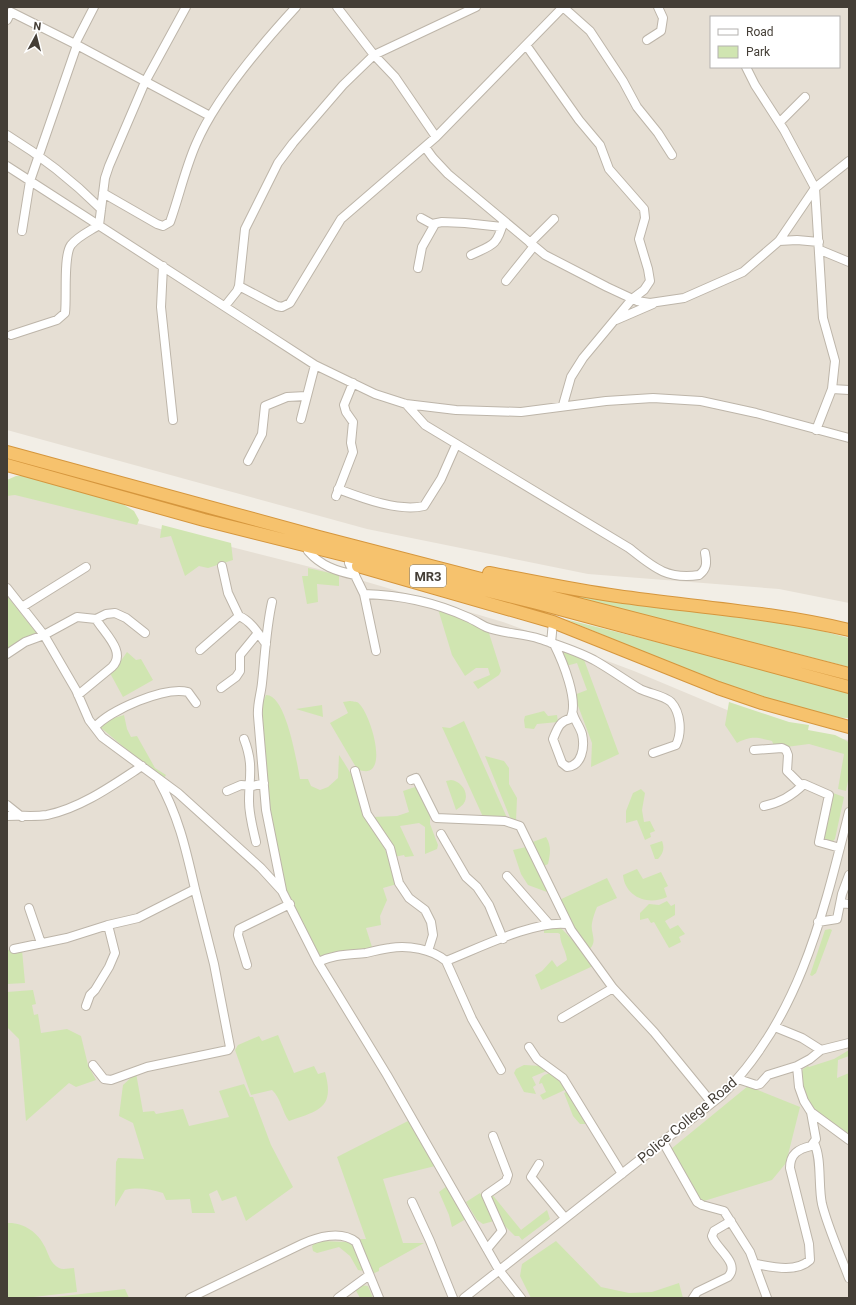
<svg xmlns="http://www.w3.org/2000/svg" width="856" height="1305" viewBox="0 0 856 1305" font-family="Roboto,sans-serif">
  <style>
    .residential { fill: #e6dfd4; fill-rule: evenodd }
    .green { fill: #d0e5b1 }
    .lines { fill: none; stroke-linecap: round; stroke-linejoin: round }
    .minor-casing { stroke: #bdb5a9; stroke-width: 10 }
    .highway-casing { stroke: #d5963d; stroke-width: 14 }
    .minor { stroke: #fff; stroke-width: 8 }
    .highway { stroke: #f6c26d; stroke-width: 12 }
    .labels { text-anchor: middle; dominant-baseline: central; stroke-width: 3.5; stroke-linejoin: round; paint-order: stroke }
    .shield { fill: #fff; stroke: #7c7872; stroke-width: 1 }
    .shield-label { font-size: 13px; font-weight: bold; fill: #443e36 }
    .street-label { font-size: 14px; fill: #443e36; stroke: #fff }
  </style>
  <rect width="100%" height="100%" fill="#f2eee6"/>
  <!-- residential -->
  <path class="residential" d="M7,7h842v596l-70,-14 -191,-15 -221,-45 -360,-99zM711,17h128v50h-128z
    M7,490l343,87 153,45 131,49 131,55 84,14v558h-842z"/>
  <!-- green -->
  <path class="green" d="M16,476h9l96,27 13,8 5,9 -2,5 -122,-30 -8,1v-16z
    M162,525l69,18 2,17 -25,8 -9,-2 -14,10 -14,-40 -11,2z
    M308,568l31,7v11l-22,-2 1,18 -11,2 -5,-28h6z
    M574,595l233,32 42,11v29l-275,-70z
    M7,596l31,39 -31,16z
    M438,609l50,21 13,41 -2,4 -21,14 -5,-7 17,-7 -2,-7h-12l-11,8 -13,-21z
    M565,619l284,71v28l-26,-1 -106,-34z
    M557,647l26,10 36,97 -28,13 1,-24 -18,-48 13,-5 -10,-27 -11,3z
    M127,652l9,8 5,-1 12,21 -30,17 -13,-24 4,-2z
    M266,695c20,-1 31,68 34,84h8l3,7 9,4 8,-3 10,-9 1,-23c27,39 43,84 58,129l-14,4 4,12 -7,16 1,9 -15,3 6,19 -4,2 -49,10 -36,-72 -14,-79 -7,-84 1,-22z
    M350,701c1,0 6,1 7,1 13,7 36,83 0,67l-27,-46 18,-10 -5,-11z
    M729,702l60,20 20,3 -1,5 27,5 12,6 2,2v33l-3,15 -8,-2 6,-35 -35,-10 -23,3 -12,-1 -2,-5c-16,-4 -21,-5 -35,2l-12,-18z
    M322,705l1,12 -27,-8z
    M544,711l4,5 9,-1 1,7 -21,2 -3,5 -9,-1 -1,-8 1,-4z
    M124,715l3,14 4,8 6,-1 18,32 11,7 -3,5 -63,-53 4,-6z
    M464,721l44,99 -24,-1 -42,-92 8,1z
    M485,756l19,5 5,7v16l8,14 -1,23 -5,-1z
    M451,780c10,1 19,13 13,23 -1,2 -5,5 -8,7l-10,-29z
    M418,786l12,23v15l8,21 -1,4 -12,5v-27l-6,-4 -19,3 14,30 -9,1 -1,-2 -10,2 -21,-40 24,-1 12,-4 -6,-21z
    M641,789l4,4 -3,17 2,12 6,-1 5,10 -5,2 1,4 -6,3 -8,-20 -11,3v-12l7,-18z
    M833,793l11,4 -9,42 -3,3 -7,-2 -2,-5z
    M546,837c6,10 4,17 2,27l-6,3 -12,-24z
    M662,841c3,8 1,12 -4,18h-3l-5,-14z
    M526,847l17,33 4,12 -19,-7 -7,-11 -8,-24z
    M637,869l6,10 18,-7 7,14 -4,2 3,9c-19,9 -42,0 -44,-22z
    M607,878l10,20 -20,9c-2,5 -4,10 -5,16 -2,11 7,18 -4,28l-31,-50z
    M667,901l4,5 4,-2v11l-10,6 5,8 8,-4 7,9 -6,3 2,5 -12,6 -15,-26 -3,1 -3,-5 -8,2v-7l9,-9 10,1z
    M544,927l17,1 19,20 13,18 -52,24 -6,-15 7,-4 10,-11 5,7 10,-7c-1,-10 -7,-16 -7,-26l-2,-1h-14z
    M830,929l2,1 -16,43 -4,3 -2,-1 15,-45z
    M7,950h15l3,33 -18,1z
    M33,990l3,14 -4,1 2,10 4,-1 3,19 26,-4 14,7 7,29 8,15 -20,7 -7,-4 -43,38 -7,-82 -12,-12v-35z
    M278,1035l16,38 20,-7 4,8 7,-2c10,36 -6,39 -36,49 -7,-9 -8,-23 -17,-31l-21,5 -16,-45 3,-5 21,-9 3,5z
    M849,1050v6l-11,4 -1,18 12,-5v61l-38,-26 -7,-17 -3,-16 2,-6 5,-3 1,1 25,-8z
    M524,1065l18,1 7,4 -17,7 4,8 -3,2 3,7 -12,-2 -10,-19 2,-4z
    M136,1073l7,39 11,-1 2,3 27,-5 6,17 40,-9 -10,-26 25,-7 6,13h3l18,48 22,42 -47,34 -10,-25 -14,5 -5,-11 -8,4 6,19h-23l-2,-14 -24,1 -3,-7c-12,-4 -26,-6 -38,-3l-10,17 1,-45 2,-4 26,1 -11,-36 -14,-7 4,-31z
    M551,1073l16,16 -24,11 -3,-5 6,-3 -4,-9 -3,1c1,-7 5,-10 12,-11z
    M748,1086l52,21 -14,56 -14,17 -68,21 -6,-3 -27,-49z
    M568,1091l20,33h-8l-7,-8 -9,-23z
    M408,1121l27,45 -52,13 20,64h21l-45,25v3l-9,4 -14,-36h10l-29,-82z
    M447,1186l19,33 -14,8 -3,-12 -10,-23z
    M480,1193l14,24v4l-11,3 -6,-4 -11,-18z
    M491,1193l30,37 26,-20 3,9 -28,21 -3,-4h-4l-15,-15 -11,-23z
    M7,1223c16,-1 31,9 38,24 4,8 5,16 14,21 4,2 10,0 15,0l3,24 -52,6h-17z
    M321,1241l26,1 7,4 10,25 -6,-1 -8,-14 -11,-9 -22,6 -4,-2 -1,-5 3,-3z
    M556,1241l45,46 28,6 23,-1 27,-9 4,15h-152l-11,-22 2,-12z
    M361,1285l7,1 5,12h-13l-5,-9z
    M125,1289l4,9h-83z"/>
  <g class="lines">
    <defs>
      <path id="minor" d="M337,7l37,48 21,22 41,60 127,-130
        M563,7l27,24 33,50 14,26 21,26 14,22
        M7,20l4,-8 66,33
        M647,40l14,-9 2,-13 -5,-11
        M75,44l19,-37
        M526,45l53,75 21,25 9,24 35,40 1,9 -6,21 9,30 2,12 -6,9 -12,9 -49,59 -12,19 -8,28
        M746,67l9,18 29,45 31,58 8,130 12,43 -3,28 -16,41
        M780,122l25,-25
        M7,135c36,22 64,44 94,74
        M425,147l8,11 15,16 97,81 62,32 30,14 13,2 34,-5 59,-26 36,-31 36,-53 34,-27
        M7,166l308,199 60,29 31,10 50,6 65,2 85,-11 47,-3 48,3 55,12 93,25
        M103,193l54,31 6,2 7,-4c9,-25 15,-53 26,-78 20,-47 65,-99 100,-137
        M421,218l11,6 10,-2 23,1 37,4
        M22,231l8,-50 47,-136 133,71
        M779,241l18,-1 22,2
        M530,243l24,-24
        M820,250l29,12
        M471,255c21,-10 26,-9 32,-32
        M163,266l-2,41 12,113
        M418,268l4,-21 13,-23
        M506,281l28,-35
        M239,286l38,20 5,1 8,-4 51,-84 95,-82
        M225,306l12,-15 2,-5 6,-57 33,-66 15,-20 50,-58 31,-30 102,-48
        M616,320l37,-16
        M11,335l46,-15 8,-7c2,-16 -2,-57 6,-68 7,-9 19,-14 28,-20l6,-47 4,-12 36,-84 41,-75
        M832,389l17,1
        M406,404l19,21 204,123c24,19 38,32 70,27 8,-6 8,-12 6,-22
        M301,419l14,-54
        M248,461l14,-27 3,-28 22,-9 19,-1
        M338,489c24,9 60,23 86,17l17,-27 15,-34
        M336,496l17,-44 -2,-9 2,-21 -7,-10 -2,-7 9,-22
        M308,551c13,15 28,20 47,24
        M349,563l15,31 12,57
        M222,566l6,27 11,23
        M7,588l37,47 32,55 13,30 13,17 76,56 83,75 21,23 36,71 69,113 112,195 22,28
        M364,594c37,1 70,8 103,23 7,3 13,7 19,10 18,7 36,6 54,12 18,6 37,12 54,21 16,9 31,20 46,29 10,5 23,6 31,13 10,11 11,31 5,43l-23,8
        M272,602c-6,27 -7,54 -10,81 -1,11 -5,21 -4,33l8,94 16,80
        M22,607l64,-40
        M551,643l2,-21
        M554,644c8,16 26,58 16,75 -11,2 -13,11 -17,20l9,24 5,4c15,-1 18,-20 15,-33 -2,-7 -7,-13 -9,-20
        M200,650l39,-34c12,5 19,17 27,28
        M7,654l18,-12 19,-7 33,-18 19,2 10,-5 9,-1 11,5 19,15
        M221,688l15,-11 4,-6v-16l18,-22
        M78,695l34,-28c15,-15 -8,-34 -16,-48
        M95,727c15,-17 70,-41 93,-35l8,11
        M244,739c10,26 5,37 5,62 0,14 4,28 7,41
        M754,750l28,-2 4,2 2,5 -1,16 15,15
        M355,771l12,43 23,34 9,35 10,15 16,12 6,12 2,13 -5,16
        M411,780l5,-2 20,40 69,3 15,5 51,104 42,58 41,44 58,71
        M227,791l14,-6 12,1 11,-3
        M7,805l15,12
        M764,806c16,-3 28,-10 40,-22l25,11 -10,47 21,6
        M7,816c13,-1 26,1 40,-1 34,-7 66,-30 95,-49
        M441,834l25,43 11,10 12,18 14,34
        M507,876l42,48
        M841,903l8,1
        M29,908l12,35
        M818,922l19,-3 5,-25 7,-19
        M14,949l53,-11 41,-13
        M446,961l26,58 29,51
        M318,962c17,-8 30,-7 48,-9 8,-2 16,-4 24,-5 18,-3 42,1 56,13 31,-12 88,-41 121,-37
        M247,965l-9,-30 1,-6 51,-25
        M86,1006l4,-11 5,-5 14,-23 6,-14 -7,-28 30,-7 57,-29c-9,-39 -16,-72 -36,-108
        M562,1018l51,-30
        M775,1027l27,11 19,12 28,-7
        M529,1047l8,12 26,19 59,96
        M93,1065l11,14 7,1 36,-13 81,-17 2,-3 -16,-83 -19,-75
        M738,1079l18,6 4,-1 8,-9 29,-9
        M811,1112l38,28
        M663,1142l34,60 5,3 22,6 26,41 17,46
        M814,1143c8,15 4,43 8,61 6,24 18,50 27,74
        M539,1164l-8,13 34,41
        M412,1202l18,39 23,57
        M487,1249l15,-18 -16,-36 20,-14 2,-6 -15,-39
        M756,1264c16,3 40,9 54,-4l-1,-16 -19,-76c0,-14 8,-19 21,-22l5,-7 -5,-27 -7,-11 -5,-14 -2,-21 13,-7 11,-9
        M190,1298l112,-54c15,-7 39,-14 54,-2l23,56
        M338,1298l30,-22
        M464,1298l258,-203c77,-76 101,-180 127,-283
        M693,1298l4,-6 31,-15c13,-14 -12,-28 -16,-41l2,-5 17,-10"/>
      <path id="highway" d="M7,452l312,85 530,137
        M7,465l197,55 333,83 312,84
        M358,566l195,56 165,66 44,15 87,24
        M489,573c43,8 85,17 128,23 78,11 156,16 232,34"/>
    </defs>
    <!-- minor casing -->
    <use href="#minor" class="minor-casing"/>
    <!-- highway casing -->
    <use href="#highway" class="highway-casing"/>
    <!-- minor -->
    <use href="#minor" class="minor"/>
    <!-- highway -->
    <use href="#highway" class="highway"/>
  </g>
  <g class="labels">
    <!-- shield labels -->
    <rect class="shield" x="410" y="565" width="36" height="22" rx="3"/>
    <g class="shield-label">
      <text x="428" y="576">MR3</text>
    </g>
    <!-- street labels -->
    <g class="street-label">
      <text transform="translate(687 1120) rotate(-40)">Police College Road</text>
    </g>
  </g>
  <!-- border -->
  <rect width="856" height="1305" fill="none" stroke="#443e36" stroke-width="16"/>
  <!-- legend -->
  <rect x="710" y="16" width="130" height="52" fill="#ffffff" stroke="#b4b2af"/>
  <rect x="718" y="29" width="20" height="6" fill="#ffffff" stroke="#b4b2af"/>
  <text x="746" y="36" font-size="12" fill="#443e36">Road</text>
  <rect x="718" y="46" width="20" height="12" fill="#d0e5b1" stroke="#b4b2af"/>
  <text x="746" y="56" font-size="12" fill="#443e36">Park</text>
  <!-- north arrow -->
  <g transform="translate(36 36) rotate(7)" stroke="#ffffff" stroke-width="3" paint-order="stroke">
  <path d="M0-3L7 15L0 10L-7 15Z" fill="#443e36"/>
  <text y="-6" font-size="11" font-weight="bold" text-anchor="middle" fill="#443e36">N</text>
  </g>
</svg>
